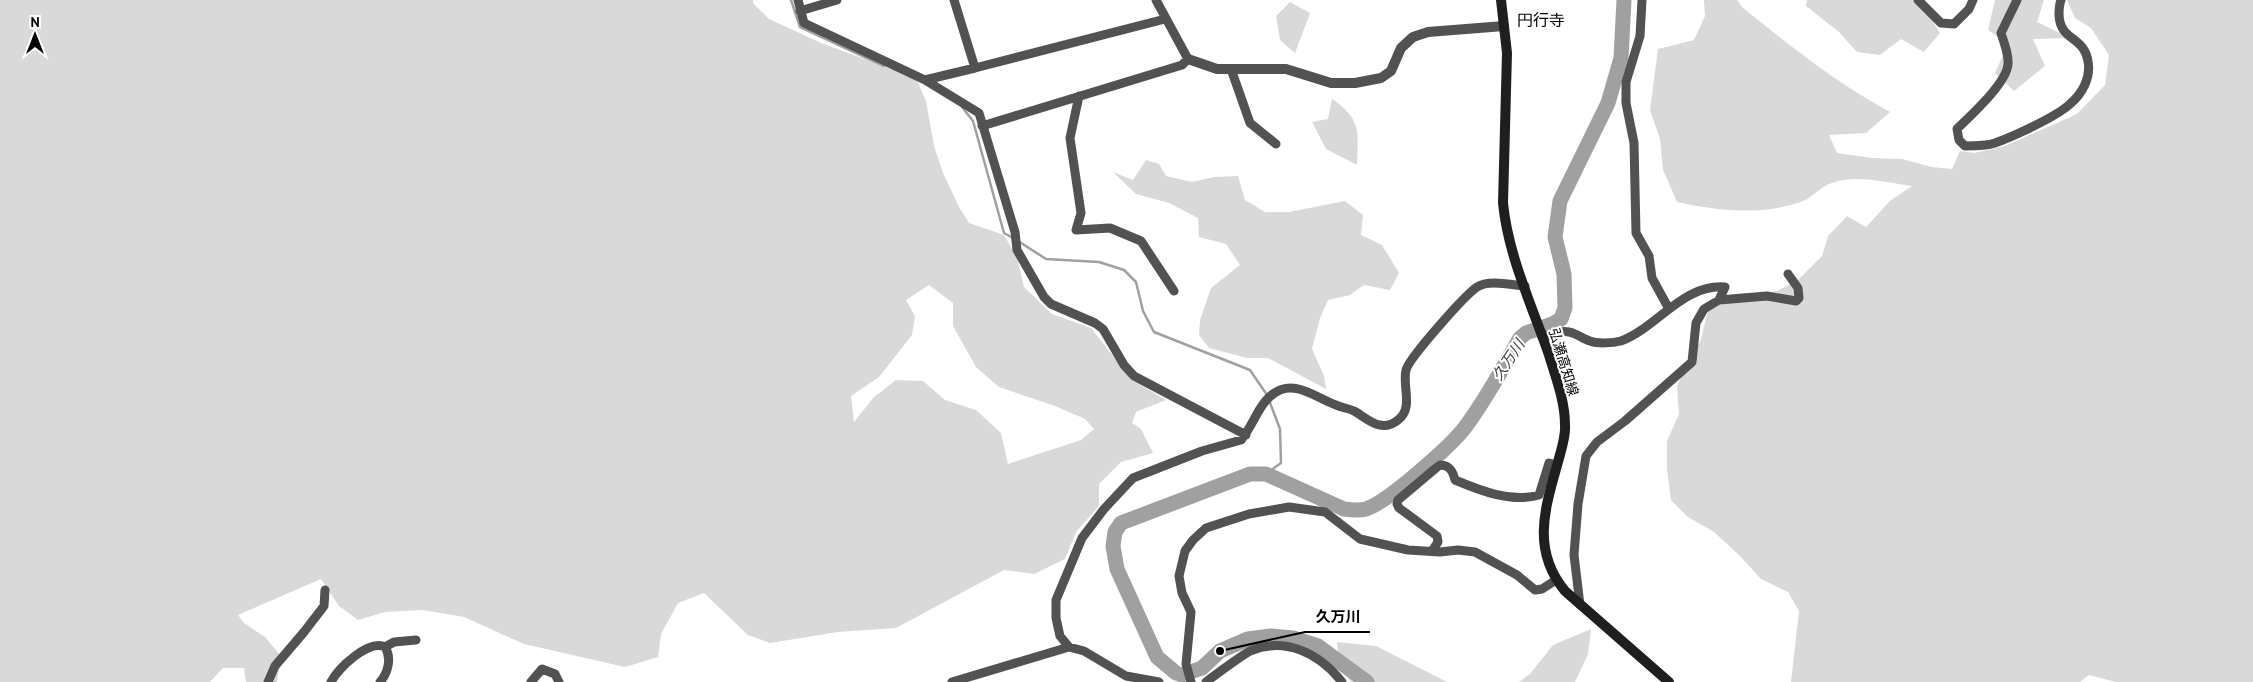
<svg xmlns="http://www.w3.org/2000/svg" width="2253" height="682" viewBox="0 0 2253 682" font-family="'PT Sans','Noto Sans JP',sans-serif">
  <style>
    .green { fill: #d9d9d9; fill-rule: evenodd }
    .lines { fill: none; stroke-linecap: round; stroke-linejoin: round }
    .stream { stroke: #a0a0a0; stroke-width: 2.5 }
    .river { stroke: #a0a0a0; stroke-width: 15 }
    .minor { stroke: #525252; stroke-width: 9 }
    .tertiary { stroke: #525252; stroke-width: 10 }
    .secondary { stroke: #1f1f1f; stroke-width: 10 }
    .labels { text-anchor: middle; dominant-baseline: central; stroke-width: 4; stroke-linejoin: round; paint-order: stroke }
    .street-label { font-size: 14px; fill: #000; stroke: #fff }
    .water-label { font-size: 15px; font-style: italic; fill: #414141; stroke: #fff }
    .quarter-label { font-size: 16px; fill: #000; stroke: #fff }
    .leader { fill: none; stroke: #000; stroke-width: 2 }
    .callout-dot { fill: #000; stroke: #fff; stroke-width: 2 }
    .callout-label { font-size: 15px; text-anchor: middle; font-weight: bold; fill: #000; stroke: #fff; stroke-width: 4; stroke-linejoin: round; paint-order: stroke }
  </style>
  <rect width="100%" height="100%" fill="#fff"/>
  <!-- green -->
  <path class="green" d="M0,0h753v3l16,16 52,24 95,35 10,23 8,45 9,27 16,34 10,16 35,12 13,22 7,30 28,27 39,14 41,52 34,20 -30,12 -4,11 9,6 12,24 -32,9 -22,22v22l-23,26 -11,27 -31,15 -30,-4 -108,58 -58,4 -68,11 -22,-8 -44,-42 -26,10 -17,31 -3,23 -33,10 -101,-23 -60,-27 -41,-7 -38,2 -27,8 -19,-14 -18,-27 -83,36 6,8 21,14 16,19 -4,26h-31l-2,-14h-21l-13,14h-210zM929,285l24,18v23l23,41 23,20 56,19 30,13 9,10 -13,11 -73,24 -7,-31 -25,-23 -31,-10 -22,-19 -27,-1 -22,17 -20,25 -3,-26 28,-19 33,-42 3,-19 -9,-16z
    M1704,0h33l5,7c47,38 94,76 148,105l-24,21 -37,2 8,18 35,5 30,1 30,8 20,2 8,-18 14,2 31,-7 72,-32 28,-29 4,-30 -18,-27 -16,-10 -8,-18h186v682h-137l-27,-7 -9,7h-289l8,-71 -11,-19 -27,-13 -22,-24 -25,-23 -26,-15 -17,-17 -4,-30v-29l12,-27 -2,-28 8,-20 15,-24 8,-31 22,-12 47,-8 21,-11 24,-24 6,-20 19,-20 19,11 24,-26 22,-15c-25,-3 -55,-12 -80,-3 -11,3 -19,14 -29,18 -40,15 -85,10 -126,1l-14,-32 -3,-31 -10,-29 8,-61 36,-9 11,-24z
    M1807,0h116l2,9 15,24 -16,19 -23,-13 -21,16 -23,-3 -18,-20 -33,-26z
    M1995,0h49l-7,22 33,16 -37,1 12,27 -31,25 -19,-18 13,-29 -20,-14z
    M1290,2l20,11 -15,40 -15,-13 -4,-24z
    M1332,99c30,20 26,34 25,66l-31,-16 -14,-27 16,-3z
    M1146,160l13,4 7,12 26,6 22,-5 24,-1 7,24 20,12h24l56,-11 18,14 -2,20 21,10 17,28 -9,17 -26,-5 -14,10 -22,5 -8,18 -8,31 12,27 2,13 -58,-31h-21l-38,-10 -10,-13 1,-15 11,-32 29,-23 -14,-21 -27,-7 -1,-19 -29,-15 -33,-9 -23,-22 20,8z
    M1591,629l-3,25 -13,28h-56l11,-8 23,-29z
    M1337,642l39,4 71,36h-96l-11,-17z"/>
  <g class="lines">
    <!-- stream -->
    <path class="stream" d="M791,0l9,27 84,39
      M962,107l11,14 31,112 9,5
      M1018,241l28,18 53,3 25,8 12,12 7,29 11,21 96,38 17,25
      M1266,474l15,-11 -1,-34 -11,-29"/>
    <!-- river -->
    <path class="river" d="M1367,682l-49,-36 -25,-8 -22,-2 -23,3 -28,12 -18,17 -20,7 -6,-2 -19,-16 -40,-88 -4,-23 2,-14 6,-9 129,-49h16l78,35c7,1 15,2 22,0 22,-7 86,-64 100,-83 20,-27 37,-58 54,-88l6,-5 26,-9 9,-5 4,-11 -1,-34 -9,-37 5,-36 48,-98 13,-45 3,-58"/>
    <!-- minor -->
    <path class="minor" d="M798,0l6,23 121,57 54,33 36,119 2,18 27,47 7,7 44,19 8,6 21,36 10,11 112,59
      M954,0l21,68 190,-49
      M1642,0l-2,36 -14,46v21l8,40 2,90 13,23 3,22 17,31
      M1918,0l23,23 13,1 15,-15 4,-9
      M2017,0l-16,33c3,10 8,21 7,31 -1,19 -38,52 -51,65l2,11 6,6c10,0 21,0 30,-3 19,-7 61,-26 75,-39 13,-11 21,-27 18,-43 -4,-25 -28,-20 -29,-46 0,-6 0,-10 2,-15
      M800,11l37,-11
      M1231,69l19,54 26,21
      M925,80l50,-12
      M1079,96l-9,42 11,75 -5,17 34,-2 31,13 33,50
      M982,126l200,-61 6,-6 -32,-59
      M1542,337c9,-3 18,-7 27,-5 7,1 14,7 21,9 8,3 23,2 31,0 37,-14 61,-57 104,-54l-6,13
      M1432,551l6,-9 -1,-6 -38,-28 -2,-4 1,-4 38,-32 4,-3c10,0 13,7 15,15 26,11 57,23 84,15l10,-32 8,2
      M1580,605l-6,-50 4,-51 8,-48 11,-14 28,-21 67,-59 4,-39 8,-14 15,-9 48,-4 29,5 3,-3 -1,-10 -10,-14
      M1069,647l-9,-11 -4,-18v-18l26,-62 22,-29 29,-31 69,-27 39,-11c12,-14 17,-35 32,-46 21,-16 43,4 63,11 6,3 12,3 18,6 13,7 27,23 44,9 16,-12 4,-34 8,-50 3,-12 59,-75 71,-83 12,-8 34,-2 48,-1
      M268,682l7,-16 29,-34 20,-26 1,-16
      M331,682c7,-14 38,-43 54,-35l9,-5 22,-2
      M380,682c8,-9 12,-24 5,-35
      M531,682l11,-13 13,5 4,8
      M952,682l117,-35 15,4 42,25 33,6
      M1191,682l-5,-18 5,-52 -9,-19 -3,-17 6,-25 8,-11 13,-12 43,-14 40,-7 36,5 35,27 48,11 32,2 18,-2 17,2 42,23 18,15 7,-1 14,-9
      M1206,682c9,-7 35,-26 44,-31 36,-15 70,3 92,31"/>
    <!-- tertiary -->
    <path class="tertiary" d="M1188,59l29,10h69l45,14h24l26,-5 10,-7 10,-23 12,-11 15,-5 76,-6"/>
    <!-- secondary -->
    <path class="secondary" d="M1501,0l6,53 -4,150c5,52 29,103 46,152 7,23 16,46 16,70 1,12 -4,25 -7,37 -13,46 -27,88 7,129l104,91"/>
  </g>
  <g class="labels">
    <!-- street labels -->
    <g class="street-label">
      <text transform="translate(1564 362) rotate(73)">弘瀬高知線</text>
    </g>
    <!-- water labels -->
    <g class="water-label">
      <text transform="translate(1508 360) rotate(-56)">久万川</text>
    </g>
    <!-- quarter labels -->
    <g class="quarter-label">
      <text x="1541" y="20">円行寺</text>
    </g>
  </g>
  <!-- callouts -->
  <path class="leader" d="M1220 651L1305 632H1370"/>
  <circle class="callout-dot" cx="1220" cy="651" r="5"/>
  <g class="callout-label">
    <text x="1338" y="622">久万川</text>
  </g>
  <!-- north arrow -->
  <g transform="translate(35 35)" stroke="#ffffff" stroke-width="4" paint-order="stroke">
  <path d="M0-4L9 19L0 12L-9 19Z" fill="#000000"/>
  <text y="-8" font-size="14" font-weight="bold" text-anchor="middle" fill="#000000">N</text>
  </g>
</svg>
